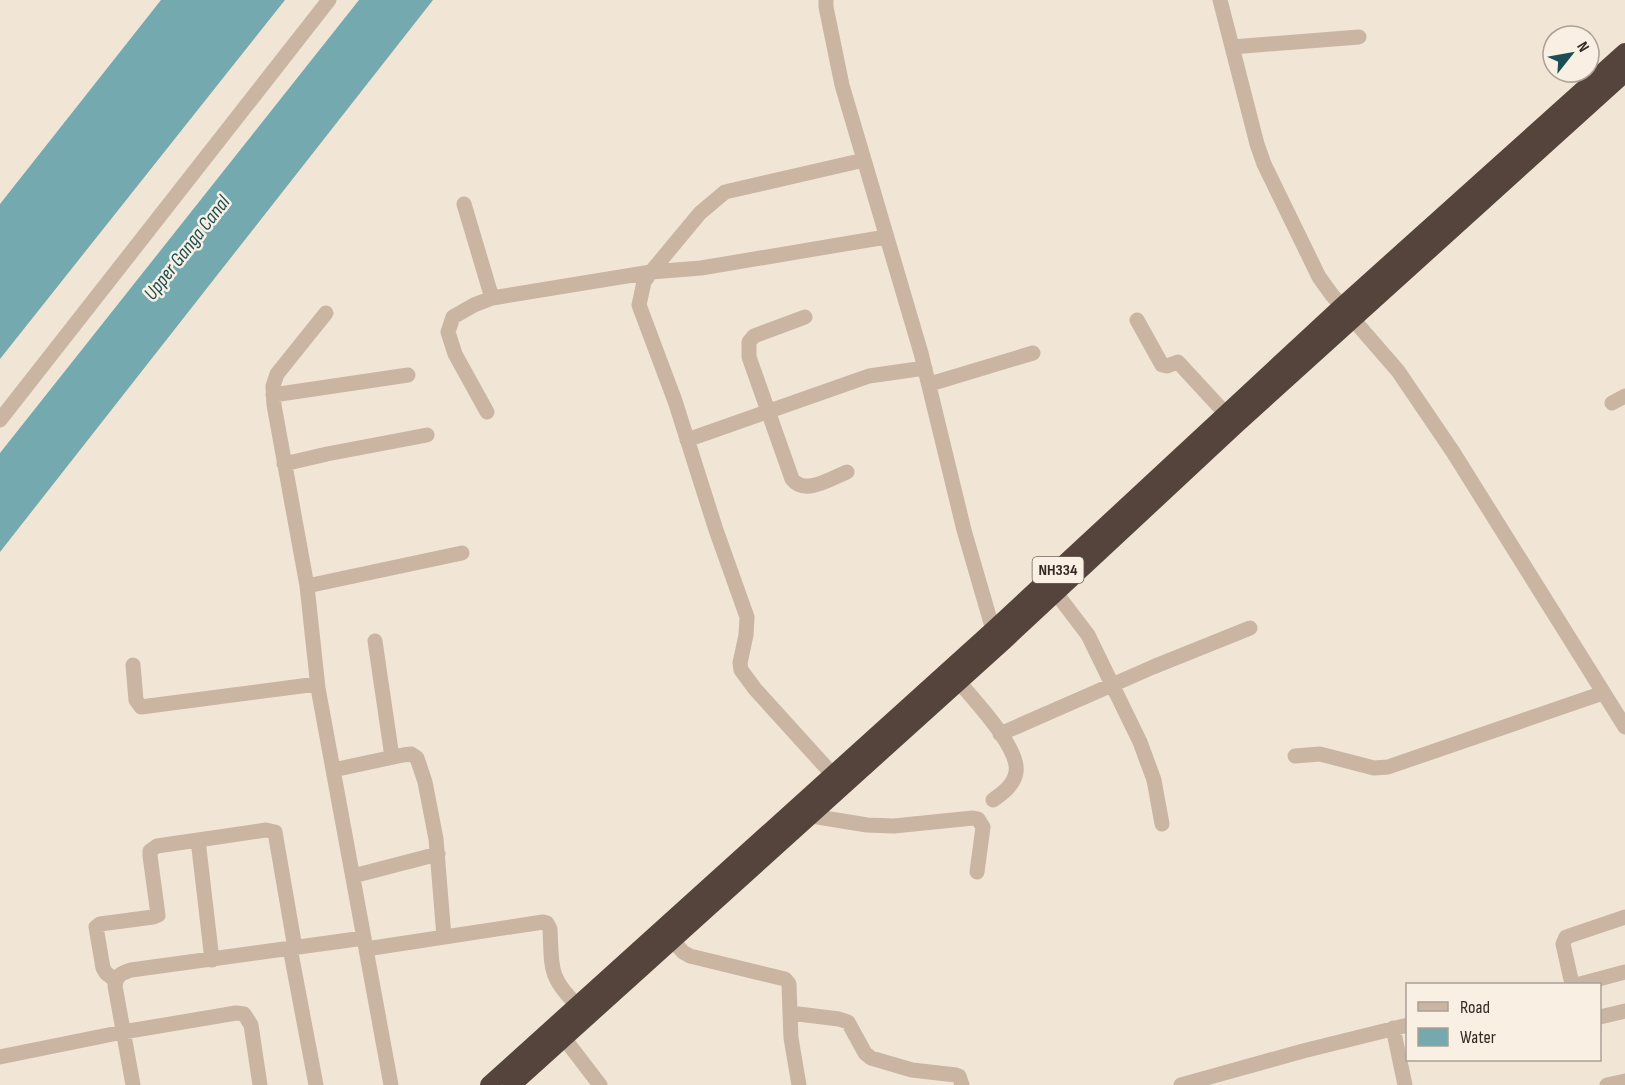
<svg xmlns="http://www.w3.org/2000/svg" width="1625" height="1085" viewBox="0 0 1625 1085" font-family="'Sofia Sans Condensed',sans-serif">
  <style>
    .water { fill: #74aaaf }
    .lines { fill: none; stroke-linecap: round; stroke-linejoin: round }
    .minor { stroke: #c9b5a2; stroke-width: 15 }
    .highway { stroke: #55443b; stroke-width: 18 }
    .labels { text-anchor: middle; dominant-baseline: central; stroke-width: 5; stroke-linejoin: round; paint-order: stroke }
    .shield { fill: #f9efe2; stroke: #6f655e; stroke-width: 1.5 }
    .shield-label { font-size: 16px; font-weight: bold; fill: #342a25 }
    .water-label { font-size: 20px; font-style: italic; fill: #1a4f56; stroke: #f9efe2 }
  </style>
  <rect width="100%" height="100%" fill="#f1e5d6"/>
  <!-- water -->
  <path class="water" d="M161,0h124l-285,359v-155z
    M359,0h74l-433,552v-99z"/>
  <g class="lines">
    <!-- minor -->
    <path class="minor" d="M826,0v7l16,78 79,268 43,177 29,100
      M1220,0l37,144 7,20 55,113 13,18 66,76 55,81 172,275
      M1232,47l127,-10
      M464,204l28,94
      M326,313l-49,61 -4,12 1,19 33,181 11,102 73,397
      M805,317l-51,19 -5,6v15l43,122c13,17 39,-1 55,-7
      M1137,320l25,45 5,1 11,-4 47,51
      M930,384l103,-31
      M273,395l135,-20
      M1612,403l13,-7
      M487,412l-32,-58 -7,-22 5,-15 21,-12 18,-7 159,-26 50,-4 185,-31
      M0,420l329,-420
      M687,440l182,-64 56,-8
      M284,464l43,-10 100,-19
      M307,586l155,-33
      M1056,593l32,42 52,107 14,38 8,44
      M375,641l17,116
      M133,665l3,35 5,7 176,-23
      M959,682c15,18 61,66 57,90 -2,13 -13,21 -23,28
      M1000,734l153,-67 97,-39
      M1295,756l25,-2 54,14 14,-1 215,-74
      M333,770l70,-15 8,-1 6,4 8,24 11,57 8,98
      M833,775l-78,-86 -14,-19 -1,-7 6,-28 1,-18 -31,-87 -41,-129 -36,-96 5,-23 7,-10 49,-59 25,-21 139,-32
      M812,816l55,9 27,1 79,-8 5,1 5,8 -6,45
      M198,840l14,120
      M353,876l85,-22
      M673,941l10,11 7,4 95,23 4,5 1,29 49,6 9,3 17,31 6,5 41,12 44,5 3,1 3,9
      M290,948l26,137
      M366,949l177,-27 4,1 3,6c2,38 -2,48 27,76
      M115,980l-9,-7 -3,-5 -7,-41 4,-3 53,-7 5,-2 -8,-59v-5l7,-5 109,-16 9,2 20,116
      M1572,984l-9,-40 3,-7 59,-20
      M1580,984l45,-12
      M790,1013l1,25 8,47
      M1600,1017l25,-6
      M1393,1028l12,57
      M564,1038l36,47
      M0,1057l123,-25 113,-19 8,1 7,11 9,60
      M133,1085l-18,-99c1,-10 6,-13 16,-16l233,-32
      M1181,1085l122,-34 105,-26
      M1607,1085l18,-4"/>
    <!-- highway -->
    <path class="highway" d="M489,1085l504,-455 349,-324 283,-254
      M512,1085l492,-444 232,-216 389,-352"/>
  </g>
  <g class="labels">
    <!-- shield labels -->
    <rect class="shield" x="1032.5" y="557" width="51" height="26" rx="4.5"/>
    <g class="shield-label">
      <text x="1058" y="570">NH334</text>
    </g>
    <!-- water labels -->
    <g class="water-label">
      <text transform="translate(187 248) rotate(-52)">Upper Ganga Canal</text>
    </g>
  </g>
  <!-- legend -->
  <rect x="1406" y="983" width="195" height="78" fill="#f9efe2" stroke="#aaa096" stroke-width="1.5"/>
  <rect x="1418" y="1002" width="30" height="9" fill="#c9b5a2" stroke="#aaa096" stroke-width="1.5"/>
  <text x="1460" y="1013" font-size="18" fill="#342a25">Road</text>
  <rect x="1418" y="1028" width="30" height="18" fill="#74aaaf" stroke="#aaa096" stroke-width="1.5"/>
  <text x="1460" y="1043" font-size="18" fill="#342a25">Water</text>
  <!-- north arrow -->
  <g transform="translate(1571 54) rotate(59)"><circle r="28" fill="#f9efe2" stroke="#aaa096" stroke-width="1.5"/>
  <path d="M0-4.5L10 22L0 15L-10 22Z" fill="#1a4f56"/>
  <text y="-9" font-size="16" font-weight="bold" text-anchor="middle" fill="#342a25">N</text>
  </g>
</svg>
